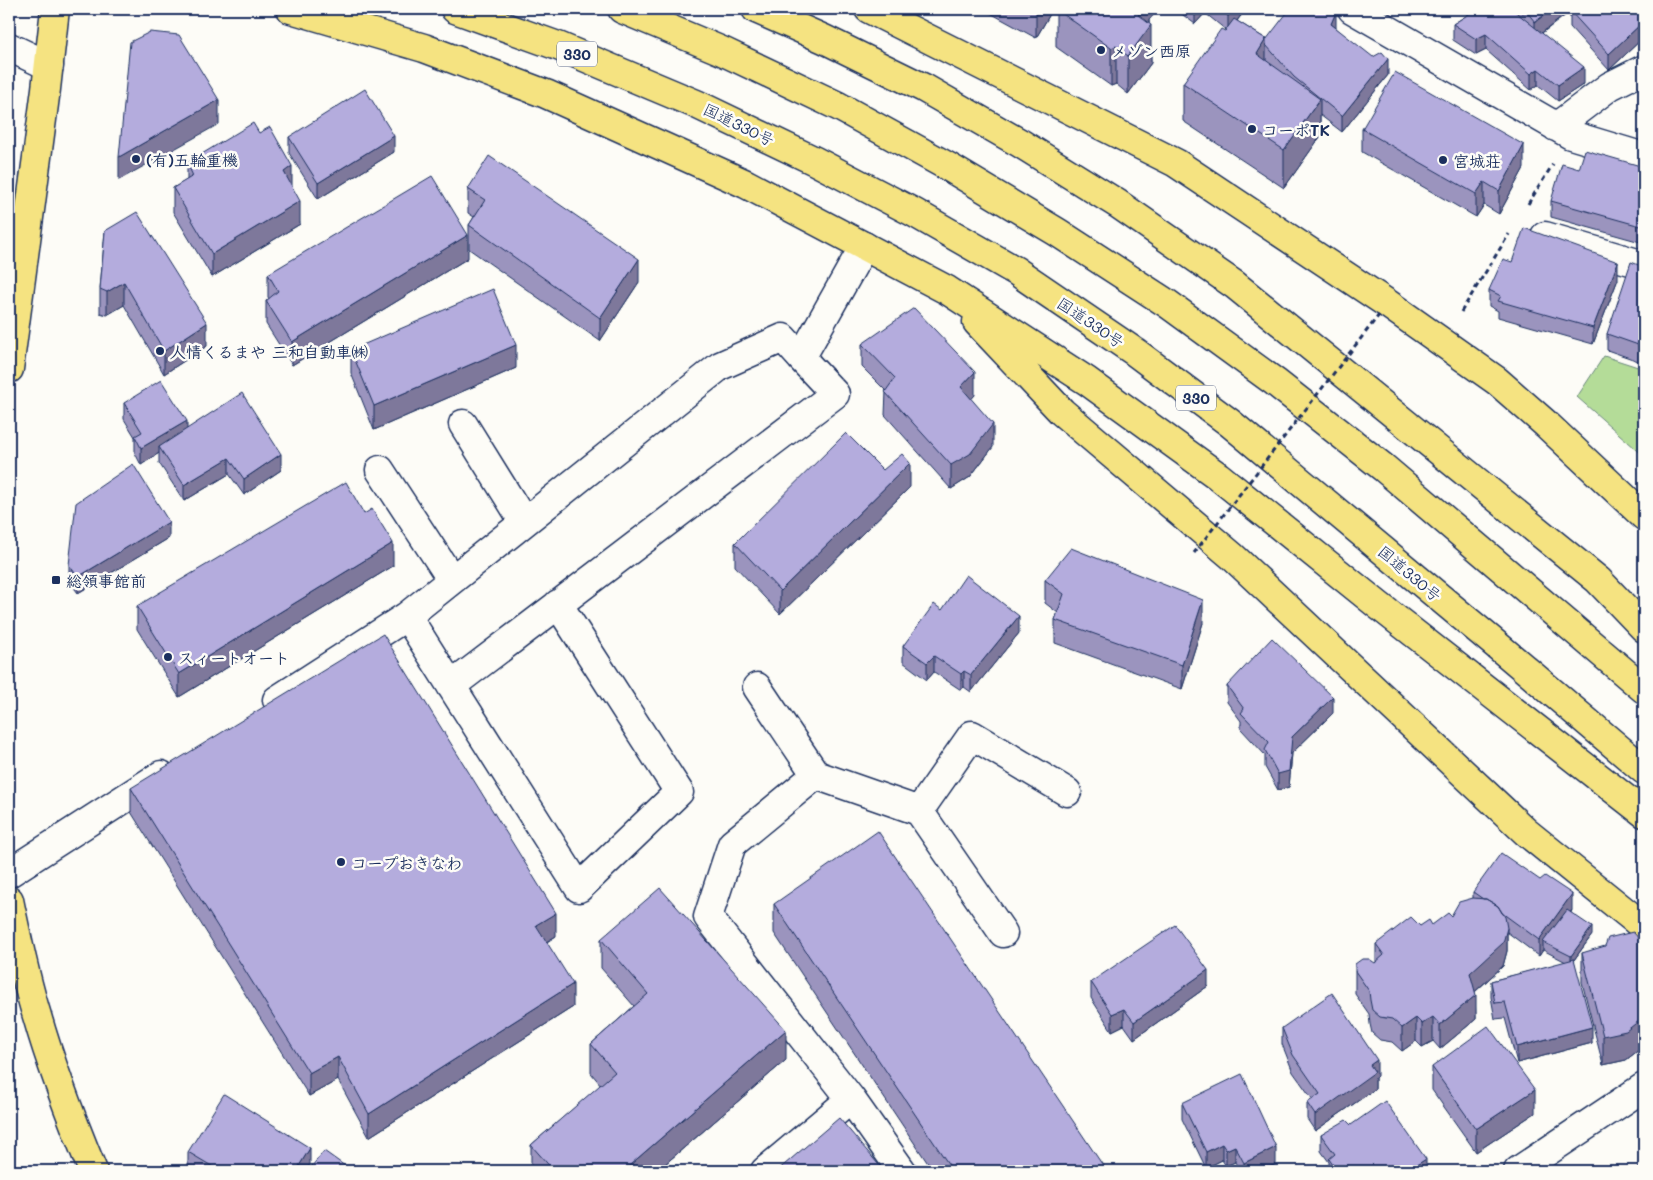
<svg xmlns="http://www.w3.org/2000/svg" width="1653" height="1180" viewBox="0 0 1653 1180" font-family="Mali,'Klee One',sans-serif">
  <style>
    .green { fill: #b4dc98; stroke: #68867b }
    .lines { fill: none; stroke-linecap: round; stroke-linejoin: round }
    .minor-casing { stroke: #1b2f5e; stroke-width: 31 }
    .major-casing { stroke: #1b2f5e; stroke-width: 31 }
    .highway-casing { stroke: #1b2f5e; stroke-width: 31 }
    .path { stroke: #1b2f5e; stroke-width: 3; stroke-dasharray: 5 4; stroke-linecap: butt }
    .minor { stroke: #fdfcf7; stroke-width: 28 }
    .major { stroke: #f5e381; stroke-width: 28 }
    .highway { stroke: #f5e381; stroke-width: 28 }
    .path-bridge { stroke: #1b2f5e; stroke-width: 3; stroke-dasharray: 5 4; stroke-linecap: butt }
    .wall { fill: #9b94be; stroke: #1b2f5e }
    .shaded-wall { fill: #7e789b; stroke: #1b2f5e }
    .building { fill: #b4acdd; stroke: #1b2f5e }
    .poi-dot { fill: #1b2f5e; stroke: #fdfcf7; stroke-width: 2 }
    .labels { text-anchor: middle; dominant-baseline: central; stroke-width: 5; stroke-linejoin: round; paint-order: stroke }
    .shield { fill: #fdfcf7; stroke: #5f6c8c; stroke-width: 1 }
    .shield-label { font-size: 15px; font-weight: bold; fill: #1b2f5e }
    .poi-label { font-size: 16px; font-weight: bold; fill: #1b2f5e; stroke: #fdfcf7; text-anchor: start }
    .street-label { font-size: 16px; fill: #1b2f5e; stroke: #fdfcf7 }
  </style>
  <rect width="100%" height="100%" fill="#fdfcf7"/>
  <filter id="ink" filterUnits="userSpaceOnUse"><feTurbulence type="fractalNoise" baseFrequency=".02" numOctaves="2"/><feDisplacementMap in="SourceGraphic" scale="10" xChannelSelector="R" yChannelSelector="G"/><feConvolveMatrix kernelMatrix="1 2 1 2 8 2 1 2 1" color-interpolation-filters="sRGB"/></filter>
  <g filter="url(#ink)">
    <!-- green -->
    <path class="green" d="M1604,356l40,13v87l-67,-59z"/>
    <g class="lines">
      <defs>
        <path id="minor" d="M1352,9l219,126 73,22
          M9,47l40,19
          M1556,127l54,-41 34,-17
          M1545,236l99,29
          M463,424l61,98
          M380,470l72,110
          M407,616l172,272 100,-96 -121,-188
          M451,686l384,-292 -34,-36 63,-112
          M757,687l59,88
          M277,700l130,-84 313,-250 63,-28 18,20
          M919,811l84,122
          M9,873l152,-98
          M851,1099l51,72
          M765,1171l86,-72 -143,-182 24,-73 84,-69 103,36 53,-76 95,57
          M1518,1171l126,-84"/>
        <path id="major" d="M9,369l37,-280 9,-80
          M9,900c8,38 16,78 28,116 15,53 35,104 56,155"/>
        <path id="highway" d="M291,9l133,39 122,46 200,90 201,106 140,91 131,95 160,129 266,208
          M455,9l103,37 138,58 119,57 98,51 103,59 119,81 95,71 269,224 145,123
          M622,9l100,42 116,55 109,60 110,66 111,72 107,78 109,86 260,221
          M756,9l68,30 100,49 96,55 98,61 117,81 363,295 46,48
          M869,9l307,154 212,141 109,77 49,43 98,92
          M977,322l85,90 170,144 294,276 118,95"/>
      </defs>
      <!-- minor casing -->
      <use href="#minor" class="minor-casing"/>
      <!-- major casing -->
      <use href="#major" class="major-casing"/>
      <!-- highway casing -->
      <use href="#highway" class="highway-casing"/>
      <!-- path -->
      <path class="path" d="M1528,204l25,-40
        M1461,312l48,-78"/>
      <!-- minor -->
      <use href="#minor" class="minor"/>
      <!-- major -->
      <use href="#major" class="major"/>
      <!-- highway -->
      <use href="#highway" class="highway"/>
      <!-- path-bridge -->
      <path class="path-bridge" d="M1194,553l185,-238"/>
    </g>
    <!-- wall -->
    <path class="wall" d="M983,9h70l-17,29z
      M1056,9l93,11 2,43 -23,31 -12,-10 -5,2 -55,-39z
      M1175,9h71l-9,12 29,18 70,-11 52,47 -46,57 -22,-17v22l-36,51 -101,-67v-38l43,-53 -21,-17 -10,11z
      M1477,9h167v28l-35,33 -39,-43v-15l-28,21 42,51 -26,17 -20,-16 -7,5 -45,-40 -10,5 -23,-15v-16z
      M1362,129l162,39 -25,46 -15,-9 -8,12 -114,-65z
      M289,137l105,15 -76,47 -29,-46z
      M187,163l105,23 8,38 -88,53 -39,-65v-24l14,-8z
      M1644,167v76l-93,-26v-16l28,-32z
      M468,189l171,93 -39,59 -131,-92v-24l5,-8 -6,-4z
      M105,231l102,115 -43,28 -40,-69 -17,10 -7,-2v-24z
      M468,258l-176,107 -26,-41v-23l3,-2 -1,-2v-23z
      M1512,262l106,17 -25,65 -95,-27v-6l-9,-5v-16z
      M1644,267v96l-37,-13v-16z
      M862,344l113,51 -4,4 22,48 -23,30 -19,12 -66,-74 1,-24 -24,-24z
      M351,350l165,18 -142,62 -23,-57z
      M124,403l63,26 94,41 -37,25 -15,-21 -45,27 -25,-38v-10l-18,12 -6,-12v-16l-11,-18z
      M883,470l27,17 -130,127 -45,-48v-23z
      M364,514l29,52 -214,131 -42,-68v-23z
      M169,538l-91,55 -9,-12v-16z
      M1045,580l158,43 -21,66 -127,-46v-23l3,-7 -13,-10z
      M942,610l77,23 -48,59 -7,-5 -3,3 -27,-18 -7,8 -24,-18v-16z
      M1227,686l106,27 -41,40 -3,34 -11,3 -13,-23v-12l-24,-26v-8l-14,-19z
      M131,788l425,148 -9,6 26,65 -204,130 -31,-57 -29,16 -178,-284z
      M1473,892l99,18 -1,3 21,22 -18,25 18,83 -75,20 -12,-45 -10,1 -4,-22v-16l75,-19 -23,-12 -4,6 -32,-24v19l-4,15 -28,26 1,27 -36,30 -7,-8 -11,6 -6,-6 -14,10 -10,-9 -12,-2 -8,-7 -2,-9 -1,-10 -14,-20v-23l21,-8v-19l44,-18 12,-1 19,-9 22,-18z
      M774,904l332,267h-173l-159,-238z
      M601,939l185,121 -129,111h-126v-26l70,-60 -10,-12v-29l43,-38 -33,-38z
      M1644,944v102l-18,14 -23,5 -21,-83v-29z
      M1091,982l117,4 -74,53 -10,-14 -12,6 -21,-33z
      M1282,1028l95,48 -2,2v11l-60,42 -8,-12v-16l6,-3 -20,-28 -11,-28z
      M1432,1067l103,46 -59,39 -44,-62z
      M1182,1103l94,61 -15,7h-21l-5,-9 -9,4 -4,-6 -16,8 -24,-49z
      M1351,1125l75,46h-97v-9l-8,-11v-16z
      M188,1152l122,12 -4,7h-113l-5,-3z"/>
    <!-- shaded-wall -->
    <path class="shaded-wall" d="M1036,9h17l-17,29z
      M1139,9h20l-10,11v7l2,-2v38l-23,31v-38z
      M1195,9h10v4l-10,11z
      M1234,9h12l-18,23v-16z
      M1552,9h21l-38,29v-16z
      M1336,12v16l-5,-4z
      M1644,21v16l-35,33v-16z
      M1486,34v16l-10,5v-16z
      M1266,39v38l-9,-23z
      M1116,46v38l-5,2v-38z
      M1388,59v16l-46,57v-16z
      M1584,67v17l-26,17v-16z
      M1538,69v16l-7,5v-16z
      M1320,99v38l-36,51v-38z
      M219,100v24l-100,56v-23z
      M394,136v16l-76,47v-16z
      M1524,145v23l-25,46v-23z
      M292,166v24l-8,-18z
      M1484,182v23l-8,12v-23z
      M300,201v23l-88,53v-23z
      M468,235v23l-176,107v-23z
      M639,259v23l-39,59v-23z
      M1618,262v17l-25,65v-16z
      M124,282v23l-17,10v-23z
      M207,323v23l-43,28v-23z
      M516,345v23l-142,62v-24z
      M975,372v23l-14,16v-24z
      M187,421v16l-28,10v6l-18,12v-17z
      M993,424v23l-23,30 -19,12v-24z
      M281,454v16l-37,25v-16z
      M229,458v16l-45,27v-16z
      M910,463v24l-130,127v-23z
      M169,522v16l-91,55v-16z
      M393,543v23l-214,131v-23z
      M1203,600v23l-21,66v-24z
      M1019,616v17l-48,59v-17z
      M934,656v16l-7,8v-17z
      M964,671v16l-3,3v-16z
      M1333,697v16l-41,40 -3,34 -11,3v-16l14,-37z
      M1572,894v16l-25,34 -4,-2v8l-4,6v-16z
      M556,913v23l-20,12v-23z
      M1592,927v8l-21,29v-8z
      M1507,928v23l-4,15 -33,30v-23z
      M1208,970v16l-74,53v-17z
      M573,984v23l-204,130v-23z
      M1476,995v24l-36,30v-24z
      M1124,1009v16l-12,6v-17z
      M1433,1017v24l-11,6v-23z
      M1644,1017v29l-18,14 -23,5v-29z
      M1416,1018v23l-14,10v-23z
      M1592,1027v16l-75,20v-16z
      M786,1030v30l-129,111h-34z
      M338,1057v23l-29,16v-23z
      M1377,1060v16l-2,2v11l-60,42v-16l55,-50z
      M1535,1090v23l-59,39v-23z
      M1222,1144v16l-16,8v-16z
      M1235,1146v16l-9,4v-16z
      M1276,1147v17l-15,7h-17v-8z
      M310,1148v16l-4,7h-10z
      M1426,1159v12h-19z"/>
    <!-- building -->
    <path class="building" d="M1056,9h88l-6,6 13,10 -23,31 -12,-10 -5,2z
      M1219,9h15l-6,7z
      M1290,9h41l5,3 -5,12 42,33 9,-5 6,7 -46,57 -48,-39 -28,-32v-5z
      M1477,9h35l72,58 -26,18 -20,-16 -7,5 -45,-40 -10,5 -23,-15z
      M1519,9h33l-17,13 -8,-10 -5,1z
      M1572,9h72v12l-35,33 -39,-43z
      M1234,19l32,20 -9,15 63,45 -36,51 -101,-67 38,-54 4,2z
      M150,32l29,3 40,65 -100,57 11,-115z
      M1395,72l129,73 -25,46 -15,-9 -8,12 -114,-65z
      M365,89l29,47 -76,47 -29,-46z
      M253,123l6,10 11,-6 22,39 -8,6 16,29 -88,53 -39,-66 20,-12 -6,-13z
      M1585,150l59,17v60l-93,-26 11,-37 17,5z
      M489,156l150,103 -39,59 -131,-93 16,-25 -17,-11z
      M432,176l36,59 -176,107 -26,-41 12,-10 -10,-17z
      M137,212l70,111 -43,28 -40,-69 -17,10 -7,-3 5,-58z
      M1524,228l94,34 -25,66 -95,-27 3,-5 -12,-6 14,-31 9,3z
      M1631,262l13,5v80l-37,-13z
      M493,289l23,56 -142,61 -23,-56z
      M914,308l61,64 -14,15 32,37 -23,30 -19,11 -66,-73 10,-14 -33,-34z
      M161,380l26,41 -46,27 -6,-12 7,-4 -18,-29z
      M242,393l39,61 -37,25 -15,-21 -45,27 -25,-38z
      M846,433l37,37 19,-16 8,9 -130,128 -45,-48z
      M133,464l36,58 -91,55 -9,-12 7,-62z
      M346,482l18,32 8,-5 21,34 -214,131 -42,-68z
      M1071,548l132,52 -21,65 -127,-45 9,-26 -19,-14z
      M966,575l53,41 -48,59 -7,-4 -3,3 -27,-18 -7,7 -24,-17 31,-42 8,6z
      M383,634l173,279 -20,12 37,59 -204,130 -31,-57 -29,16 -178,-285z
      M1272,638l61,59 -41,40 -3,34 -11,3 -13,-24 4,-8 -28,-29 3,-4 -17,-23z
      M878,831l228,339 -2,1h-151l-179,-267z
      M1501,853l39,27 5,-4 27,18 -33,46 -37,-27 -4,-7 -12,-7h-3l-10,-7z
      M660,888l126,142 -163,141h-69l-23,-26 84,-73 -24,-28 57,-50 -47,-55z
      M1473,898l13,1 12,7 7,11 2,11 -4,15 -33,30 6,22 -36,30 -7,-8 -11,7 -6,-6 -14,10 -10,-9 -12,-2 -8,-7 -2,-10 -1,-9 -14,-20v-7l7,-5h7l6,4 9,-8 -8,-11 35,-27 9,9 9,-6 3,5 16,-12 3,3 8,-14z
      M1567,910l25,17 -21,29 -28,-14z
      M1175,925l33,45 -74,52 -10,-13 -12,5 -21,-32z
      M1633,932l11,12v73l-18,14 -23,5 -21,-83 23,-7 3,-8z
      M1574,959l18,68 -75,20 -12,-45 -10,1 -4,-22z
      M1332,993l45,67 -7,5 5,7 -60,43 -8,-12 13,-9 -27,-39 -11,-27z
      M1488,1026l47,64 -59,39 -44,-62z
      M1242,1074l34,73 -32,16 -9,-17 -9,4 -4,-6 -16,8 -24,-49z
      M224,1094l86,54 -14,23h-76l-32,-19z
      M1385,1101l41,58 -19,12h-70l-8,-12 6,-5 -14,-19 25,-15 5,5z
      M839,1118l45,53h-107z
      M324,1151l28,20h-44z
      M1644,1159v12h-9z"/>
  </g>
  <!-- markers -->
  <g class="poi-dot">
    <circle cx="1101" cy="50" r="5"/>
    <circle cx="1252" cy="129" r="5"/>
    <circle cx="136" cy="159" r="5"/>
    <circle cx="1443" cy="160" r="5"/>
    <circle cx="160" cy="351" r="5"/>
    <rect x="51" y="575" width="10" height="10" rx="2.5"/>
    <circle cx="168" cy="657" r="5"/>
    <circle cx="341" cy="862" r="5"/>
  </g>
  <g class="labels">
    <!-- shield labels -->
    <g class="shield">
      <rect x="557" y="41.5" width="40" height="25" rx="4"/>
      <rect x="1176" y="385.5" width="40" height="25" rx="4"/>
    </g>
    <g class="shield-label">
      <text x="577" y="54">330</text>
      <text x="1196" y="398">330</text>
    </g>
    <!-- poi labels -->
    <g class="poi-label">
      <text x="1111" y="50">メゾン西原</text>
      <text x="1262" y="129">コーポTK</text>
      <text x="146" y="159">(有)五輪重機</text>
      <text x="1453" y="160">宮城荘</text>
      <text x="170" y="351">人情くるまや 三和自動車㈱</text>
      <text x="66" y="580">総領事館前</text>
      <text x="178" y="657">スィートオート</text>
      <text x="351" y="862">コープおきなわ</text>
    </g>
    <!-- street labels -->
    <g class="street-label">
      <text transform="translate(739 124) rotate(26)">国道330号</text>
      <text transform="translate(1091 322) rotate(34)">国道330号</text>
      <text transform="translate(1410 573) rotate(40)">国道330号</text>
    </g>
  </g>
  <!-- margin -->
  <rect width="1653" height="1180" fill="none" stroke="#fdfcf7" stroke-width="30"/>
  <rect x="15" y="15" width="1623" height="1150" fill="none" stroke="#1b2f5e" stroke-width="2" filter="url(#ink)"/>
</svg>
